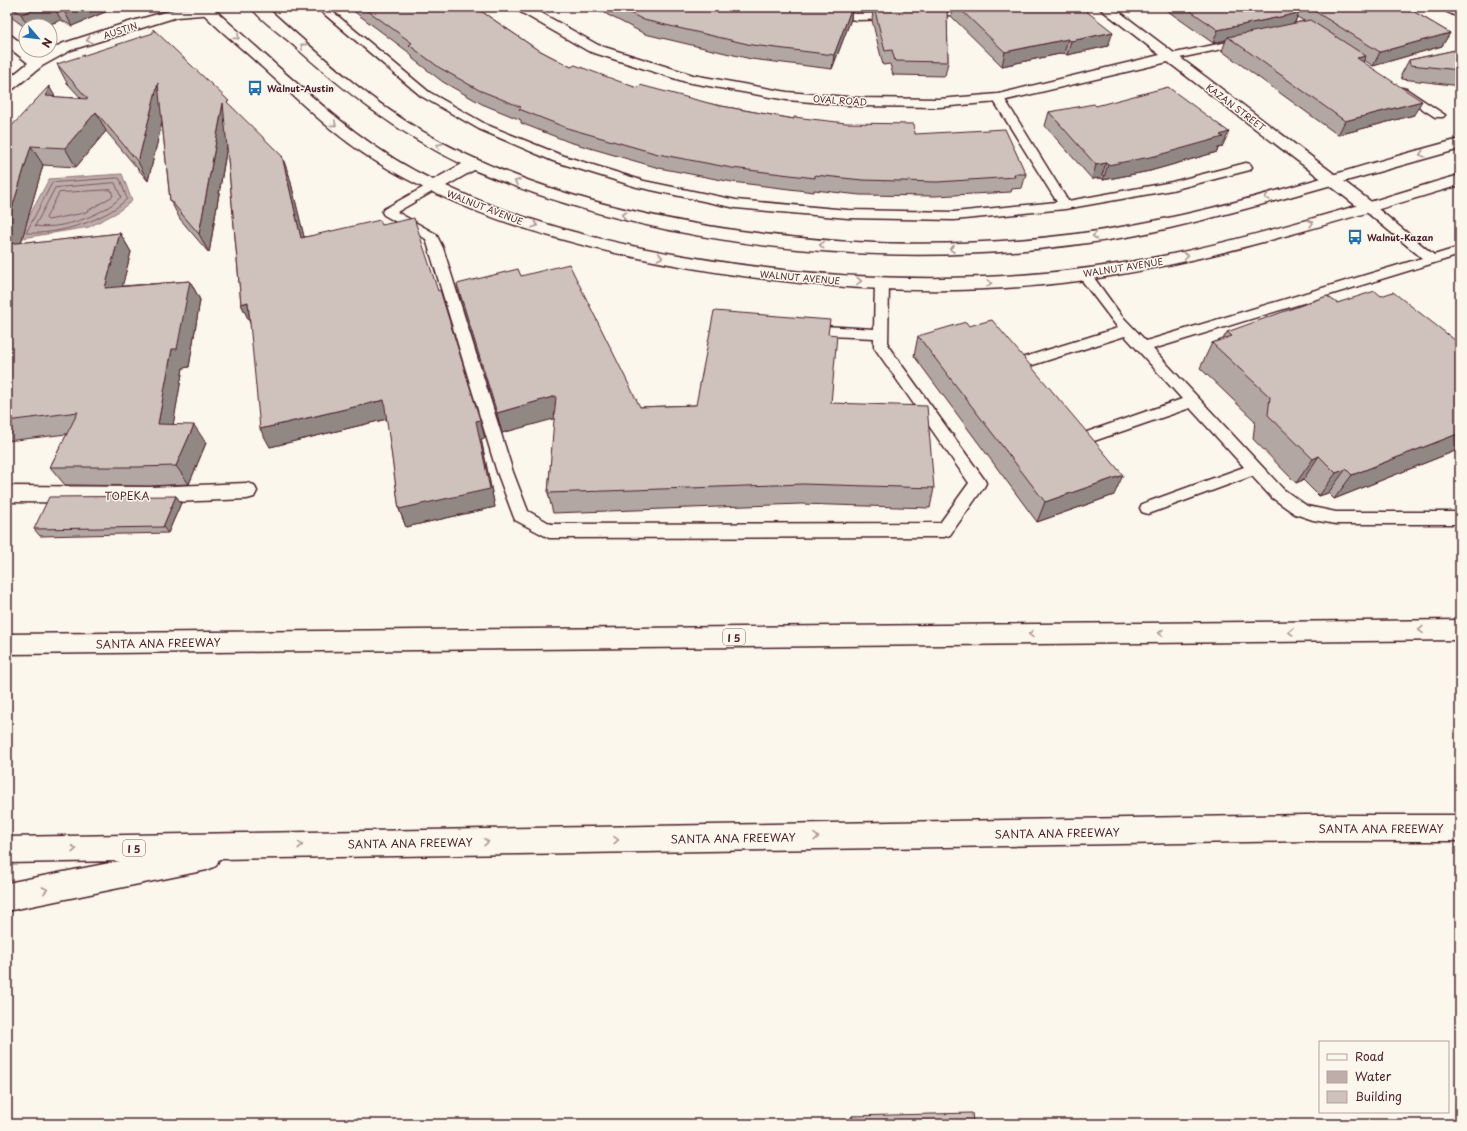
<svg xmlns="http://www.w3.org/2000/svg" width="1467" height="1131" viewBox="0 0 1467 1131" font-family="'Playpen Sans',sans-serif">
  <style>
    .water { fill: #bfadaa; stroke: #907477 }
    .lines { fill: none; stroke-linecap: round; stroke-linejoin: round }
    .shore { stroke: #79585e; stroke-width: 1 }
    .lane-casing { stroke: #4a1f2b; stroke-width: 3 }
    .street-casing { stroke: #4a1f2b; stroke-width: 3 }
    .secondary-casing { stroke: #4a1f2b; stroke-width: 3 }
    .highway-casing { stroke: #4a1f2b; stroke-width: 3 }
    .lane { fill: #fbf7ec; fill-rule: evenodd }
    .street { fill: #fbf7ec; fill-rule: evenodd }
    .secondary { fill: #fbf7ec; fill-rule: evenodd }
    .highway { fill: #fbf7ec; fill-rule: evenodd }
    .wall { fill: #b2a7a2; stroke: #4a1f2b; fill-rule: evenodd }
    .shaded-wall { fill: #918884; stroke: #4a1f2b }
    .building { fill: #cfc2bc; stroke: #4a1f2b }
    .oneway { stroke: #ab9695 }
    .labels { text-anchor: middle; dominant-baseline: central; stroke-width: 3; stroke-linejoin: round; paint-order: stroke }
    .far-street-label { font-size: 9px; fill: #4a1f2b; stroke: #fbf7ec }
    .far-poi-label { font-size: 9px; font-weight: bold; fill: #4a1f2b; stroke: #fbf7ec; text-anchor: start }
    .shield { fill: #fbf7ec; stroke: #7f6065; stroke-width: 1 }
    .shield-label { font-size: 10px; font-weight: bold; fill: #4a1f2b }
    .street-label { font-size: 11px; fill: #4a1f2b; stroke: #fbf7ec }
  </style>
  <rect width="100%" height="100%" fill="#fbf7ec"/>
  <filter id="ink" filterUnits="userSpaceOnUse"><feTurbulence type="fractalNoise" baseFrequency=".025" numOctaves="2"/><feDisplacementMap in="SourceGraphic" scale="8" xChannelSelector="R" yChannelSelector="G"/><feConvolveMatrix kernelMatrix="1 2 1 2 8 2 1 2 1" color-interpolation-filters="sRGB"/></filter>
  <g filter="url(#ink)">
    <!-- water -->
    <path class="water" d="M122,174l10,27 -16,12 -27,14 -72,12 32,-60z"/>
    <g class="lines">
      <!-- shore -->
      <path class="shore" d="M118,178l2,1 7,20c-23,22 -69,36 -101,34l26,-50z
        M115,183l6,14c-19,19 -60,33 -86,29l20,-38z
        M111,190l2,6 -29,17 -36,7 -2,-2 13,-25z"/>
      <defs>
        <path id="lane" d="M316,7h11l102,85 58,33 74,30 83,26 92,19 112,10 106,2 103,-10 -65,-104 6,-3 6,3 64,103 104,-19 74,-19 4,1 2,3 -2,3 -78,20 -107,19 -111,11 -106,-2 -112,-10 -99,-21 -84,-26 -74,-32 -58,-33z
          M968,7h21l-1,2 -25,5 -39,3 -5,-3 5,-3z
          M828,11l29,3 39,-1 5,3 -5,3 -39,1 -33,-4 -1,-2 1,-2z
          M1247,38l5,3 -1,2 -81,17 -5,-3 5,-3z
          M1402,88l4,1 39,26 -2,2h-8l-37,-24 -2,-2 2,-2z
          M433,182l4,1 2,3 -2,3 -40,23 39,22 7,14 70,224 15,39 23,13 389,-1 29,-40 -93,-133 -2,-3v-9l-68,-3 -5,-2 -2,-3 2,-3 5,-2 68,4 1,-46 2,-3 5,-1 5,1 2,3 -1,63 96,133 2,4 -2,4 -34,48 -6,2 -395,1 -34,-18 -2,-5 -16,-43 -71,-233 -42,-24 -2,-3 2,-3z
          M1368,203l4,1 62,51 26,-8v8l-307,94 130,140 24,17 29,6h124v12h-124l-23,-4 -18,-6 -24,-17 -19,-21 -98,36 -6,2 -6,-2 -2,-4 2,-4 102,-37 -54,-59 -96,33 -5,2 -5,-2 -3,-4 3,-4 98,-34 -57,-63 -105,33 -5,-1 -2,-4 2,-4 103,-32 -41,-54 2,-3 5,-1 5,1 32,44 25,26 276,-83 -58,-48 -2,-3 2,-3z"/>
        <path id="street" d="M208,7l5,1 2,3 -2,3 -36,3 -106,33 -29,16 -30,24 -5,1v-11l21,-17 -21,-17v-11l5,1 14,11v3h3l9,7 23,-13 68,-22 47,-13z
          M515,7h16l67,38 95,30 94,17 73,6 79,1 59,-5 162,-39 -62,-48h15l261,197 2,3 -2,3 -6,2 -6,-2 -194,-148 -170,40 -59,5 -79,-1 -73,-6 -101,-18 -98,-31 -71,-41z
          M1441,7h16l3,2v9l-17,-8z
          M247,483l7,2 3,6 -3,6 -7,2 -97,4 -143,-1v-16l143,1z"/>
        <path id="secondary" d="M197,7h15c21,20 44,39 65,59 50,44 95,85 156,114l29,-16c-66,-32 -116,-72 -170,-120 -12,-11 -32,-24 -41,-37h15c49,43 97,89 154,123 87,51 184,78 282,95 142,24 290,26 431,0 111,-20 218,-58 327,-86v10c-57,16 -114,32 -171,48 -52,14 -104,29 -157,39 -213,38 -458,19 -658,-66l-28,16c77,36 161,57 244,71 159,27 320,30 478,-2 68,-14 135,-34 202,-53 30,-9 60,-19 90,-27v10c-126,37 -252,78 -382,96 -128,17 -260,9 -387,-13 -110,-19 -223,-49 -319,-109 -41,-26 -75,-60 -110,-92 -21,-20 -45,-38 -65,-60z"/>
        <path id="highway" d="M1460,620v20l-1453,14v-20z
          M1305,815h155v26h-155l-1086,18 -3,7 -9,4 -200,41v-28l113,-22 -113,2v-26z"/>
      </defs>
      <!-- lane casing -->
      <use href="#lane" class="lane-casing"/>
      <!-- street casing -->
      <use href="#street" class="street-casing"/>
      <!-- secondary casing -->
      <use href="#secondary" class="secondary-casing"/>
      <!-- highway casing -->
      <use href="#highway" class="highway-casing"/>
      <!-- lane -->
      <use href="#lane" class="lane"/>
      <!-- street -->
      <use href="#street" class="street"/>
      <!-- secondary -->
      <use href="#secondary" class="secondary"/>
      <!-- highway -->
      <use href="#highway" class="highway"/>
    </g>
    <!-- wall -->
    <path class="wall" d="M7,7h110l-45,19 -11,-6 -16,6h-19v2l-15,-11 -4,2z
      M348,7h127l60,41 36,19 66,21 79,17 78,14 121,15 111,40 -4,14 -10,1 -1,3 -76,4 -75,-1 -46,-5v2l-82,-10 -73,-14 -90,-26 -48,-19v-3l-39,-16 -39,-22 -30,-23 -2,-5z
      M595,7h260l-1,4h-2l-1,8 -19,50 -81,-10 -106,-25 -37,-19z
      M869,7h212l27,39 -41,9 -3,-2 -62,13 -51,-50 1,-8h-5l1,54 -3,14 -52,-1 -3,-11 -7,1 -11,-45 1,-9h-3z
      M1162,7h244l44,26 -8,13 -69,20 -9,-6 -1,2 51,53 -76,20 -116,-84 4,-11 -13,3zM1297,17l7,4 -9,2z
      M1460,49v37l-58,-7 -1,-4 8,-15z
      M57,64l174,42 58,69 15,62 78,-12 103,213 -4,1 14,68 -89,20 -7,-18 -12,-90 -117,28 -20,-125 -9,-18 -14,-157 -18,106 -29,-34 -10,-19 -8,-78 -14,59 -42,-50 -30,36 -33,-2 -22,77 15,1 84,-10 11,19 -9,34 68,-5 10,19 -11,67 -6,1 -10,56 33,19 -17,41 -39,2 -85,-1 -15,-18 17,-33 -60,7v-310l48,-34 26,1 -14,-15z
      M1096,106l126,41 -4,1 -1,4 -67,19 -47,9 -2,-2 -9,1 -47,-53 4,-14z
      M521,276l119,131 56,-2 132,-71 3,69 103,85 -4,20 -129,-4 -248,9 -5,-20 7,-75 -53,15 -40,-128 -5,-21z
      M1381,296l79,48v105l-126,50 -6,-6 -9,3 -16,-16 -7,3 -43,-44 2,-18 -55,-53 12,-25 11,-4 4,-7 110,-29z
      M918,336l196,159 -77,27 -123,-166z
      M176,496l5,7 -13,30 -128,3 -6,-7z
      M852,1116l121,6 26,2h-172v-1l21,-1z"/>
    <!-- shaded-wall -->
    <path class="shaded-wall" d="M41,7h13l7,13 -16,6h-17l-7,-12z
      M68,7h49l-45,19 -9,-17z
      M852,7l-1,12 -19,50 2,-14z
      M7,11l4,6 -4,2z
      M1299,13l-6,13 -65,11 -2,3 -13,3 5,-13z
      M1113,32l-5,14 -41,9 4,-14z
      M1450,33l-8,13 -69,20 7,-14z
      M1068,39l-4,14 -62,13 3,-14z
      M1366,56l-7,14 -2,-12z
      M158,83l9,19 -19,79 -10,-19z
      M49,86l11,19 -14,-9z
      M1422,101l-8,14 -76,20 7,-14z
      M223,103l8,19 -22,131 -10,-19z
      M96,112l10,19 -30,36 -11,-19z
      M1229,132l-7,15 -4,1 -1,4 -67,19 -47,9 5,-15z
      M31,146l12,19 -28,99 -8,-11v-28z
      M282,156l7,19 20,82 -8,-19z
      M1106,163l-5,15 -9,1 4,-14z
      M120,233l11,19 -14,55 -12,-19z
      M190,281l10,19 -11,67 -6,1 -13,75 -12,-19 14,-75z
      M248,302l2,21 -9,-19z
      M556,396l5,21 -59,16 -5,-20z
      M384,400l7,18 -121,29 -10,-18z
      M480,420l5,18 -4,1 14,68 -89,20 -7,-18 77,-88z
      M194,425l12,18 -17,41 -13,-18z
      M1460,433v16l-126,50 18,-24z
      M1319,456l-16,24 -7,3 17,-24z
      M1346,469l-18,24 -9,3 17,-23z
      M1123,475l-9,20 -77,27 8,-20z
      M176,496l5,7 -13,30 -5,-6z"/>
    <!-- building -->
    <path class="building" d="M11,7h30l-20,7z
      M59,7h9l-5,2z
      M363,7h112l60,41 36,19 4,-2 62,23 3,-3 76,20 78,14v-2l52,6 68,1 1,10 90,-5 21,45h-12l1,3 -78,5 -75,-2 -47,-5v3l-83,-10 -74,-14 -91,-26 -48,-19 2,-2 -42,-17 -39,-22 -31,-23 3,-2z
      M618,7h234l-18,48 -82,-10 -108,-25z
      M874,7h73l1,55 -53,-1 -3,-11 -7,1z
      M958,7h123l32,25 -42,9 -3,-2 -63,13z
      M1185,7h106l8,6 -81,17z
      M1308,7h98l44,26 -70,19z
      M1310,20l56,36 -9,2 65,43 -77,20 -117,-84z
      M153,29l76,72 -2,1 55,54 19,82 79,-18 2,5 32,-7 24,73 2,-1 40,130 -4,1 14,68 -91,20 -15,-109 -124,29 -12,-127 -7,2 -18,-201 -24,131 -29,-34 -12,-117 -20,79 -42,-50 -31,36 -34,-2 -24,79v-94l42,-45 -3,10 42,3 -31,-35 96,-31z
      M1460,49v21l-50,-5 -1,-5z
      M1168,87l61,45 -9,3 3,2 -68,19 -47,9 -2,-2 -10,2 -47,-53 45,-8 2,2z
      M120,233l-15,55 85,-7 -13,68h-5l-14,75 36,1 -18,41 -39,1h-87l28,-55 -71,9v-177l28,-3 -1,2z
      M569,264l71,143 56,-2 18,-94 116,9 -2,14 9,1 -6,68 96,3 7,82 -131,-4 -255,9 8,-97 -59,17 -40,-129 61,-15 3,7z
      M1375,291l6,5 12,-4 67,52v89l-108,42 -6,-6 -10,4 -17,-17 -6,3 -45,-44 2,-18 -58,-54 20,-7 -5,-4 100,-36 10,7z
      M992,320l131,155 -78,27 -127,-166 48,-14 3,4z
      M176,496l-13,31 -129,2 15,-32z
      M972,1113l1,9 25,-1 1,3h-172v-1l26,-1 -1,-6z"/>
    <!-- one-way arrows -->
    <defs><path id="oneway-chevron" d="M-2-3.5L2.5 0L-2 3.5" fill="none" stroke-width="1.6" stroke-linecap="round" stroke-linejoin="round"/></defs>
    <g class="oneway">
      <use href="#oneway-chevron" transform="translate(237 37) rotate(42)"/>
      <use href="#oneway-chevron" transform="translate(89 40) rotate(162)"/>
      <use href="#oneway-chevron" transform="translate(303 46) rotate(-139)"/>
      <use href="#oneway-chevron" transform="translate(334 124) rotate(39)"/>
      <use href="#oneway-chevron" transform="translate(439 146) rotate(-153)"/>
      <use href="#oneway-chevron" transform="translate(1422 154) rotate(165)"/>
      <use href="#oneway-chevron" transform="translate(517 182) rotate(-159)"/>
      <use href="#oneway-chevron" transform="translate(1267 197) rotate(165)"/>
      <use href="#oneway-chevron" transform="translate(624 215) rotate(-166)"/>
      <use href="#oneway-chevron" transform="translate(1311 223) rotate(-16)"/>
      <use href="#oneway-chevron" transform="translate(535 225) rotate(18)"/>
      <use href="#oneway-chevron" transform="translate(1095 236) rotate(172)"/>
      <use href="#oneway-chevron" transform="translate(822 245) rotate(-176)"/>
      <use href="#oneway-chevron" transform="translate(952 249) rotate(179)"/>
      <use href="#oneway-chevron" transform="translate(1186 256) rotate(-11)"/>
      <use href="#oneway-chevron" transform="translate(660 257) rotate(11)"/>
      <use href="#oneway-chevron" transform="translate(859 281) rotate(3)"/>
      <use href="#oneway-chevron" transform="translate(989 283) rotate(-1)"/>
      <use href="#oneway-chevron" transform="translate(1421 630) rotate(179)"/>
      <use href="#oneway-chevron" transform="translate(1291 632) rotate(179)"/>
      <use href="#oneway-chevron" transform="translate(1161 633) rotate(179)"/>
      <use href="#oneway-chevron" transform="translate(1031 634) rotate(179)"/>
      <use href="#oneway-chevron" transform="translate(816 837) rotate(-1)"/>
      <use href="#oneway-chevron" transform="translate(616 840) rotate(-1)"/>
      <use href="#oneway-chevron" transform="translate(486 842) rotate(-1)"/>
      <use href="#oneway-chevron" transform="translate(300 845) rotate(-1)"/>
      <use href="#oneway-chevron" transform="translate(74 849) rotate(-1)"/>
      <use href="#oneway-chevron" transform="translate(45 890) rotate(-11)"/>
    </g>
  </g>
  <!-- icons -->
  <defs>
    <symbol id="bus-bare" viewBox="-9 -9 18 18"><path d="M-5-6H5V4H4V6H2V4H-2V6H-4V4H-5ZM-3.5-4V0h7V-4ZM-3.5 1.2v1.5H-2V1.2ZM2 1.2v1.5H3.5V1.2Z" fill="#1f6fb2" stroke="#fbf7ec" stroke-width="2.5" paint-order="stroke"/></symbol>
  </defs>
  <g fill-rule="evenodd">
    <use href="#bus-bare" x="244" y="77" width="22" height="22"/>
    <use href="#bus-bare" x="1344" y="226" width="22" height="22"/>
  </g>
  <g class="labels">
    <!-- far-street labels -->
    <g class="far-street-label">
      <text transform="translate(120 30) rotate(-18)">AUSTIN</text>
      <text transform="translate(840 100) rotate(4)">OVAL ROAD</text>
      <text transform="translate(1236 107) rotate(37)">KAZAN STREET</text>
      <text transform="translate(485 207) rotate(21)">WALNUT AVENUE</text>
      <text transform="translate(1123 267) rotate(-9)">WALNUT AVENUE</text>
      <text transform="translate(800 277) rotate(5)">WALNUT AVENUE</text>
    </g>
    <!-- far-poi labels -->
    <g class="far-poi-label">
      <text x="267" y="88">Walnut-Austin</text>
      <text x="1367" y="237">Walnut-Kazan</text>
    </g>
    <!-- shield labels -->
    <g class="shield">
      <rect x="723" y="629" width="22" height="16" rx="3"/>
      <rect x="123" y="840" width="22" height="16" rx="3"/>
    </g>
    <g class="shield-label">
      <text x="734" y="637">I 5</text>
      <text x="134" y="848">I 5</text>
    </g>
    <!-- street labels -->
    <g class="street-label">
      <text x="127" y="495">TOPEKA</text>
      <text transform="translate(158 643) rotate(-1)">SANTA ANA FREEWAY</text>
      <text x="1381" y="828">SANTA ANA FREEWAY</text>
      <text transform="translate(1057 833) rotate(-1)">SANTA ANA FREEWAY</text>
      <text transform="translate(733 838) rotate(-1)">SANTA ANA FREEWAY</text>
      <text transform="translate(410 843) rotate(-1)">SANTA ANA FREEWAY</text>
    </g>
  </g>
  <!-- margin -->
  <rect width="1467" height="1131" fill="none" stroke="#fbf7ec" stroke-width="24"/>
  <rect x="12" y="12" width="1443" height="1107" fill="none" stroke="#4a1f2b" stroke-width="1.5" filter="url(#ink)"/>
  <!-- legend -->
  <rect x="1319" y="1041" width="130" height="72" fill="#fbf7ec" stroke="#b4a19f"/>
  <rect x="1327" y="1054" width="20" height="6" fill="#fbf7ec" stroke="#b4a19f"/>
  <text x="1355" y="1061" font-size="12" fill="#4a1f2b">Road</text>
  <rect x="1327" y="1071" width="20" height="12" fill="#bfadaa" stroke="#b4a19f"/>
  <text x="1355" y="1081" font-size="12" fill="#4a1f2b">Water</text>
  <rect x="1327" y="1091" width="20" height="12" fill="#cfc2bc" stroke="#b4a19f"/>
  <text x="1355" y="1101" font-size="12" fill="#4a1f2b">Building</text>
  <!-- north arrow -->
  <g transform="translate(38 38) rotate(118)"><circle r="19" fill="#fbf7ec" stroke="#b4a19f"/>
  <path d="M0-3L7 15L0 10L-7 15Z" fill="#1f6fb2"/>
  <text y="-6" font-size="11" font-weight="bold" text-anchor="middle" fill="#4a1f2b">N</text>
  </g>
</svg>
